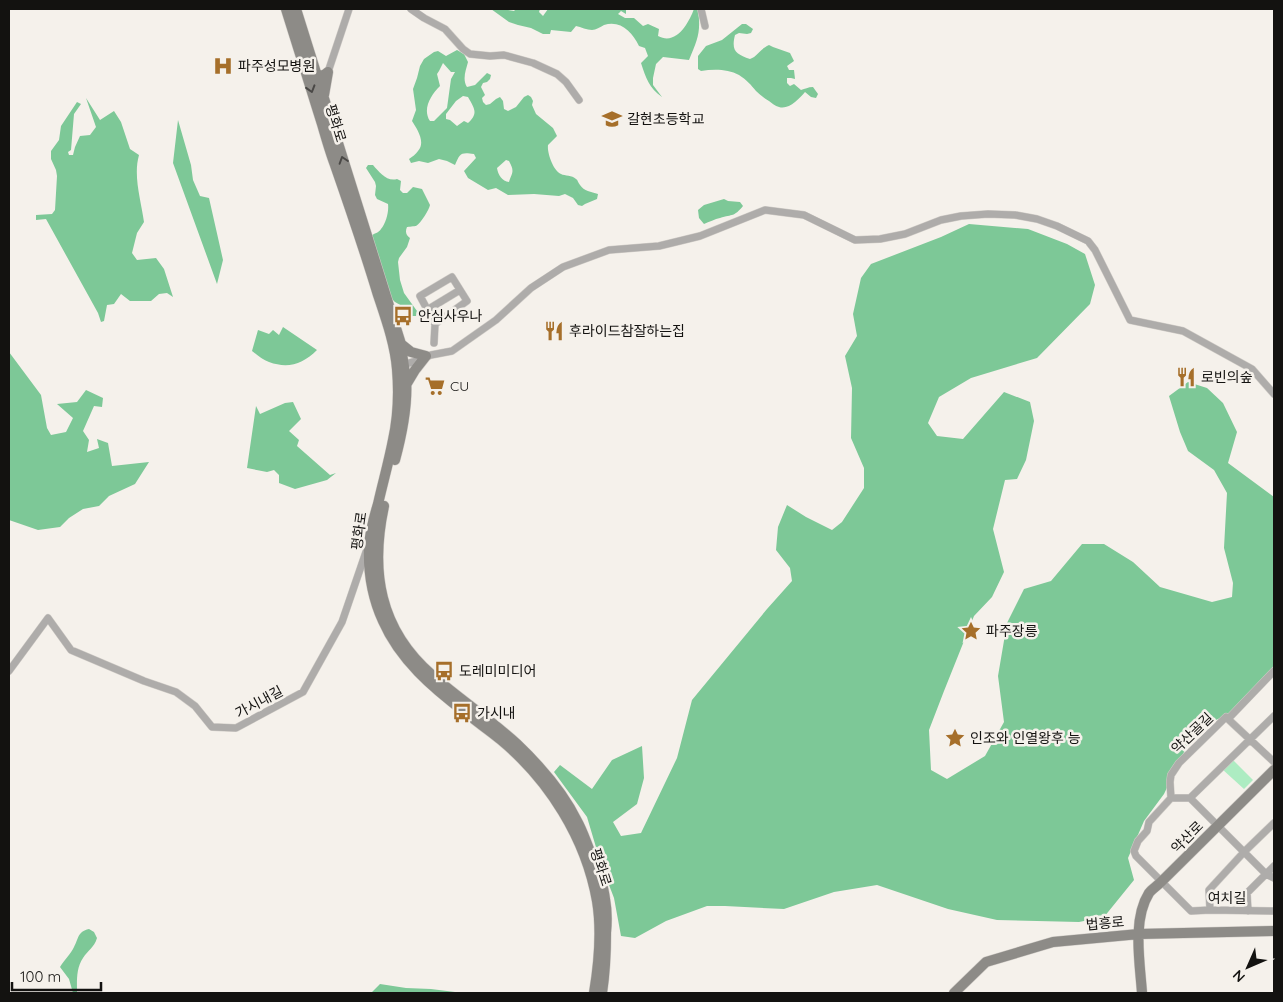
<svg xmlns="http://www.w3.org/2000/svg" width="1283" height="1002" viewBox="0 0 1283 1002" font-family="Quicksand,'Noto Sans KR',sans-serif">
  <style>
    .green { fill: #adecc2 }
    .forest { fill: #7dc897; fill-rule: evenodd }
    .lines { fill: none; stroke-linecap: round; stroke-linejoin: round }
    .street-casing { stroke: #d1cdc8; stroke-width: 8 }
    .secondary-casing { stroke: #d1cdc8; stroke-width: 11 }
    .street { stroke: #aeacaa; stroke-width: 7 }
    .secondary { stroke: #8d8b87; stroke-width: 10 }
    .oneway { stroke: #4a4846 }
    .labels { text-anchor: middle; dominant-baseline: central; stroke-width: 5; stroke-linejoin: round; paint-order: stroke }
    .poi-label { font-size: 14px; fill: #131210; stroke: #f5f1eb; text-anchor: start }
    .street-label { font-size: 14px; fill: #131210; stroke: #f5f1eb }
  </style>
  <rect width="100%" height="100%" fill="#f5f1eb"/>
  <!-- green -->
  <path class="green" d="M949 738a6 6 0 1 1 12 0a6 6 0 1 1-12 0Z
    M1233,760l20,20 -9,9 -22,-20z"/>
  <!-- forest -->
  <path class="forest" d="M491,9h17v1l6,1 2,-2h24l-1,3 4,4 5,-7h76l2,1v4l-5,-3 -3,3 7,4h9l9,8 5,-2 11,5 -1,7c19,10 31,-14 36,-27h4c3,24 0,29 -9,51l-26,-3 -7,7 -3,14v7l9,12c-13,-9 -16,-19 -21,-34l7,-7 -3,-8 -6,-2c-7,-14 -18,-26 -35,-21 -4,2 -8,5 -12,5 -5,0 -11,-3 -16,-4l-5,6 -20,-2 -1,4h-7l-12,-6 -13,-3 -9,-3z
    M742,24h4l7,5 -2,4 -4,1 -8,-1 -4,2c-4,16 1,19 15,24 8,-3 10,-10 19,-14l4,2 17,6 4,8 -7,5 2,4h5l1,9 -4,-1h-4v5l3,3 4,-2 7,6c4,-1 7,-3 12,-3l5,7 -2,4 -5,-1 -6,-5c-6,7 -16,18 -26,15 -4,-1 -7,-4 -10,-6 -5,-3 -9,-6 -13,-10 -5,-6 -9,-11 -17,-16 -11,-6 -25,-6 -38,-4l-3,-2v-13l8,-10 16,-6z
    M457,50l7,4 4,8c-2,8 -6,17 -1,25l8,-2 12,-12 4,2 -1,4 -3,3 -4,1 -2,4 4,8 -3,3 1,4 3,3 4,-1 6,-5 4,-2 3,4 1,8 4,2 8,-4 8,-10 4,-2 3,2 2,4 -1,4 4,9 17,14 4,8 -9,9c-1,8 5,25 13,29 4,2 11,1 15,5 2,1 2,4 4,6 4,6 11,7 18,9l-1,5 -12,5 -3,2 -4,-1 -5,-7 -8,-4 -6,2 -25,-2 -26,1 -12,-7 -8,2 -20,-12 -4,-7 12,-13 -2,-4c-13,-2 -14,-1 -19,11l-8,-4 -8,-2 -11,4 -9,-2 -8,2 -2,-4c3,-2 7,-5 9,-8 8,-9 -1,-22 -6,-30l4,-11 -3,-21 4,-11 3,-12 4,-7 10,-7 4,-1 8,5zM443,63l8,9h4l-4,7 -4,29 -13,13h-4c-8,-12 1,-26 10,-35l-3,-12 2,-3zM463,96l5,1c6,11 11,16 0,26l-4,-2 -7,5 -7,-6 -4,-1v-5l10,-13zM506,160l3,1c6,11 3,11 0,21 -7,-1 -11,-7 -12,-14z
    M86,98l14,22 14,-9 7,11 9,27 9,6c-6,21 2,45 5,67l-7,11 -5,20 5,7 19,-2 8,11 9,28 -6,-4 -8,1 -8,7h-21l-9,-7 -7,10 -7,1 -3,16 -3,1 -3,-9 -52,-94 -10,1v-5l16,-1 3,-4 2,-34 -1,-6 -5,-11v-8l8,-11 2,-14 16,-24 4,2 -7,10 -3,36 -3,2 1,3h4l2,-8 5,-11 10,-1 6,-8z
    M178,120l13,45 2,15 7,16 9,2 14,62 -6,24 -44,-121z
    M368,165h5c6,7 14,17 24,14l4,2 -1,9 3,3h4l6,-6 9,2 8,16c-1,5 -9,18 -14,21 -1,0 -8,1 -9,1 -2,5 -1,8 3,11l-3,9 -8,11 -1,4 2,18 4,13 13,18 -1,5h-5l-9,-10 -7,-4 -3,-3 -21,-63c3,-3 8,-3 10,-7 5,-6 8,-17 7,-25l-11,-5 -2,-4 1,-9 -1,-4 -9,-14z
    M724,199l4,2 12,1 3,4c-9,11 -10,8 -23,12 -5,1 -11,4 -16,6l-5,-6 -1,-8 6,-5z
    M969,224l59,5 39,15 18,10 10,31 -5,19 -53,54 -66,20 -32,19 -11,26 9,13 26,3 41,-47 26,10 4,19 -8,39 -9,19 -12,1 -12,49 11,43 -12,25 -18,19 -30,75 -15,39 2,40 16,9 38,-23 19,-34 -6,-46 9,-53 17,-34 27,-8 31,-37h22l29,18 27,25 52,15 20,-5 1,-14 -9,-35 3,-55 -13,-23 -26,-19 -8,-19 -11,-36 19,-14 19,6 16,15 14,29 -9,31 46,34v168l-20,30 -29,21 -30,13 -31,65 -20,27 -16,37 6,22 -30,37 -25,5 -82,-2 -49,-11 -71,-24 -43,7 -50,17 -59,-3h-18l-41,15 -31,17 -14,-2 -7,-38 -13,-34 -14,-47 -33,-45 6,-7 32,24 20,-29 30,-14 2,32 -7,26 -24,18 8,14 20,-3 36,-75 15,-58 75,-91 25,-28 -2,-13 -14,-18 2,-23 9,-22 19,12 26,13 10,-8 22,-34v-20l-13,-30 1,-50 -7,-32 12,-20 -4,-22 8,-36 10,-14 70,-27z
    M283,327l34,23c-14,14 -29,19 -48,12 -6,-2 -12,-7 -17,-11l6,-21 11,4 4,-4 6,5z
    M9,352l32,43 6,33 4,7 15,-3 7,-14 -16,-14 20,-2 9,-12 17,8 -1,9 -8,-1 -11,25 6,9 -2,12 12,-4 -2,-9 11,4 4,23 37,-4 -14,22 -26,12 -10,10 -16,3 -14,9 -9,9 -22,3 -29,-10z
    M293,402l8,17 -12,12 10,9 -2,6 33,29 6,-2 -9,7 -32,9 -16,-6v-8l-5,-5 -7,2 -20,-4 9,-62 4,8 25,-11z
    M89,929l5,3 3,6c-3,10 -9,12 -14,20 -7,10 -6,23 -6,35h-4l-4,-14 -9,-12c4,-7 11,-13 14,-20 5,-9 3,-15 15,-18z
    M380,984l26,4 25,1 32,4h-92z"/>
  <g class="lines">
    <defs>
      <path id="street" d="M411,9l13,9 21,11 18,20 7,5 20,2 14,-1 29,8 24,11 9,8 13,18
        M701,9l4,17
        M328,72l21,-63
        M427,310l33,-20
        M434,343l1,-19 -15,-28 32,-19 15,24 -32,23
        M401,365l12,-3 18,-7 21,-4 44,-31 35,-32 32,-21 46,-17 50,-4 41,-10 65,-26 39,5 51,25 25,-1 25,-5 36,-14 20,-4 27,-2 27,1 22,4 20,7 31,15 7,9 35,70 53,11 69,38 22,25
        M9,671l39,-53 23,32 73,31 32,11 19,14 17,21 24,1 67,-36 39,-70 25,-73
        M1274,671l-46,48 46,43
        M1228,719l-2,-2 -47,46 -8,12 -1,7 1,16 -22,24 -2,9 -9,10 -4,10 2,5 55,55 19,-1 64,1
        M1171,798h19l84,-82
        M1190,798l76,76 8,4
        M1210,910l-1,-20 36,-39 29,-28
        M1248,911l-1,-18 27,-27"/>
      <path id="secondary" d="M286,9c12,38 24,76 36,115 4,14 8,28 13,41 15,43 30,87 43,130 8,24 17,49 19,74 2,23 1,48 -4,71 -4,21 -10,42 -15,64 -4,13 -8,28 -9,42 -1,26 3,51 14,75 17,39 50,67 83,92 11,9 23,17 35,27 48,40 85,98 96,161 5,30 2,62 -3,92
        M296,9l105,335c1,11 3,23 5,35 2,27 -4,55 -11,81
        M316,74l7,2 5,-4 -4,23
        M401,344l10,8 15,4 -11,14 -9,15
        M384,506c-14,65 -5,123 48,169 27,24 58,44 85,69 23,22 46,48 60,77 5,9 8,18 12,28 7,16 14,33 16,50 2,11 2,23 1,34 0,20 -1,40 -4,60
        M954,993l32,-31 67,-20 86,-8 135,-3
        M1142,993c-2,-30 -10,-73 7,-100 3,-4 8,-7 12,-11l113,-112"/>
    </defs>
    <!-- street casing -->
    <use href="#street" class="street-casing"/>
    <!-- secondary casing -->
    <use href="#secondary" class="secondary-casing"/>
    <!-- street -->
    <use href="#street" class="street"/>
    <!-- secondary -->
    <use href="#secondary" class="secondary"/>
  </g>
  <!-- one-way arrows -->
  <defs><path id="oneway-chevron" d="M-2-3.5L2.5 0L-2 3.5" fill="none" stroke-width="1.6" stroke-linecap="round" stroke-linejoin="round" transform="scale(1.25)"/></defs>
  <g class="oneway">
    <use href="#oneway-chevron" transform="translate(311 89) rotate(73)"/>
    <use href="#oneway-chevron" transform="translate(343 160) rotate(-108)"/>
  </g>
  <!-- icons -->
  <defs>
    <symbol id="hospital-bare" viewBox="-9 -9 18 18"><path d="M-5-5h3v3.5h4V-5h3V5h-3V1.5h-4V5h-3Z" fill="#a66f2a" stroke="#f5f1eb" stroke-width="2.5" paint-order="stroke"/></symbol>
    <symbol id="school-bare" viewBox="-9 -9 18 18"><path d="M0-5L7-2L0 1L-7-2ZM-4 1L0 2.5L4 1V4Q0 6-4 4Z" fill="#a66f2a" stroke="#f5f1eb" stroke-width="2.5" paint-order="stroke"/></symbol>
    <symbol id="bus-bare" viewBox="-9 -9 18 18"><path d="M-5-6H5V4H4V6H2V4H-2V6H-4V4H-5ZM-3.5-4V0h7V-4ZM-3.5 1.2v1.5H-2V1.2ZM2 1.2v1.5H3.5V1.2Z" fill="#a66f2a" stroke="#f5f1eb" stroke-width="2.5" paint-order="stroke"/></symbol>
    <symbol id="restaurant-bare" viewBox="-9 -9 18 18"><path d="M-5-6h1v4h1v-4h1v4h1v-4h1v5L-1.5 .5V6h-2V.5L-5-1ZM5-6V6H3V1.5H1.5Q1.5-4 5-6Z" fill="#a66f2a" stroke="#f5f1eb" stroke-width="2.5" paint-order="stroke"/></symbol>
    <symbol id="supermarket-bare" viewBox="-9 -9 18 18"><path d="M-6-5.5h2.5l.6 2H6L4.5 2H-2.5L-4.4-4H-6ZM-1.5 3.2a1.3 1.3 0 1 0 .1 0ZM3 3.2a1.3 1.3 0 1 0 .1 0Z" fill="#a66f2a" stroke="#f5f1eb" stroke-width="2.5" paint-order="stroke"/></symbol>
    <symbol id="sight-bare" viewBox="-9 -9 18 18"><path d="M0-6L1.8-2.2L6-1.7L2.9 1.2L3.7 5.4L0 3.3L-3.7 5.4L-2.9 1.2L-6-1.7L-1.8-2.2Z" fill="#a66f2a" stroke="#f5f1eb" stroke-width="2.5" paint-order="stroke"/></symbol>
  </defs>
  <g fill-rule="evenodd">
    <use href="#hospital-bare" x="209" y="52" width="28" height="28"/>
    <use href="#school-bare" x="598" y="105" width="28" height="28"/>
    <use href="#bus-bare" x="389" y="302" width="28" height="28"/>
    <use href="#restaurant-bare" x="540" y="317" width="28" height="28"/>
    <use href="#restaurant-bare" x="1172" y="363" width="28" height="28"/>
    <use href="#supermarket-bare" x="421" y="372" width="28" height="28"/>
    <use href="#sight-bare" x="957" y="617" width="28" height="28"/>
    <use href="#bus-bare" x="430" y="657" width="28" height="28"/>
    <use href="#bus-bare" x="448" y="699" width="28" height="28"/>
    <use href="#sight-bare" x="941" y="724" width="28" height="28"/>
  </g>
  <g class="labels">
    <!-- poi labels -->
    <g class="poi-label">
      <text x="238" y="66">파주성모병원</text>
      <text x="627" y="119">갈현초등학교</text>
      <text x="418" y="316">안심사우나</text>
      <text x="569" y="331">후라이드참잘하는집</text>
      <text x="1201" y="377">로빈의숲</text>
      <text x="450" y="386">CU</text>
      <text x="986" y="631">파주장릉</text>
      <text x="459" y="671">도레미미디어</text>
      <text x="477" y="713">가시내</text>
      <text x="970" y="738">인조와 인열왕후 능</text>
    </g>
    <!-- street labels -->
    <g class="street-label">
      <text transform="translate(336 123) rotate(73)">평화로</text>
      <text transform="translate(359 531) rotate(-82)">평화로</text>
      <text transform="translate(259 702) rotate(-28)">가시내길</text>
      <text transform="translate(1192 733) rotate(-44)">약산골길</text>
      <text transform="translate(1187 837) rotate(-45)">약산로</text>
      <text transform="translate(601 867) rotate(72)">평화로</text>
      <text x="1227" y="898">여치길</text>
      <text transform="translate(1105 923) rotate(-5)">법흥로</text>
    </g>
  </g>
  <!-- border -->
  <rect width="1283" height="1002" fill="none" stroke="#131210" stroke-width="20"/>
  <!-- north arrow -->
  <g transform="translate(1248 967) rotate(225)" stroke="#f5f1eb" stroke-width="4" paint-order="stroke">
  <path d="M0-4L9 19L0 12L-9 19Z" fill="#131210"/>
  <text y="-8" font-size="14" font-weight="bold" text-anchor="middle" fill="#131210">N</text>
  </g>
  <!-- scale -->
  <path d="M12 982v8h89v-8" fill="none" stroke="#131210" stroke-width="2.5"/>
  <text x="20" y="982" font-size="15" fill="#131210" stroke="#f5f1eb" stroke-width="4" paint-order="stroke">100 m</text>
</svg>
